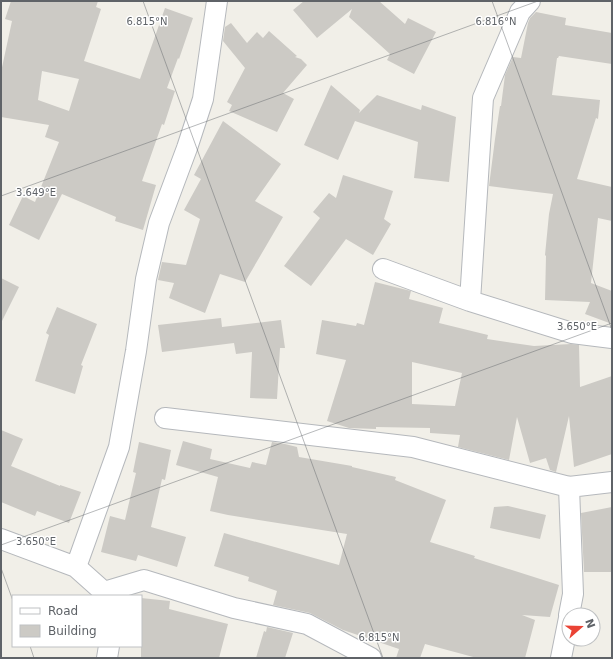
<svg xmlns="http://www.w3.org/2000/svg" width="613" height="659" viewBox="0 0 613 659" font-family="'DejaVu Sans',sans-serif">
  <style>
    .building { fill: #cccac5; fill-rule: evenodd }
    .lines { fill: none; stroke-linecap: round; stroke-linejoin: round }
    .street-casing { stroke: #b5b8bc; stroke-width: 22 }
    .street { stroke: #fff; stroke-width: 20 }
    .ticks { fill: none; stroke: #5f6368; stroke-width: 1; stroke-opacity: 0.45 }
    .ticks-label { font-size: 10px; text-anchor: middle; fill: #5f6368; stroke: #fff; stroke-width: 3; stroke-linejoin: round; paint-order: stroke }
  </style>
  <rect width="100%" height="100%" fill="#f1efe8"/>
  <!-- building -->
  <path class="building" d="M11,1h87l-2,6 5,2 -17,52 56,18 25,-71 28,10 -14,41 -1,-1 -11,30 8,3 -11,34 -2,-1 -20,57 14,4 -13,45 -28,-9 1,-4 -54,-23 -23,46 -30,-15 14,-29 12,6 24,-60 -14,-5 4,-12 -48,-8v-45l11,-51 -7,-2zM42,71l37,8 -10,32 -31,-11z
    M304,1h75l26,23 3,-6 28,14 -22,42 -27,-14 3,-6 -41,-37 3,-8 -35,29 -24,-28z
    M536,12l30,6 -1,7 47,8v31l-53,-8 -1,2h-1l-5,37 48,5 -2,19 -2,-1 -19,61 35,8v34l-14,-3 -7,65 21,8v33l-27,-10 5,-12 -45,-2 1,-44 -1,-1 4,-41 4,-20 -64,-8 6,-47 5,-33h1l4,-31 8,-18 8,1 7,-35 2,-5z
    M231,23l16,20 10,-11 6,6 6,-7 28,25 -2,1 6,2 6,6 -24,28 11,6 -17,33 -48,-21 3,-6 -5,-3 18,-34 -22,-27 2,-14z
    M331,85l29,25 -1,3 18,-18 44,15 1,-5 34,12 -7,65 -35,-4 4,-36 -63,-21 -17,39 -34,-15z
    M223,121l58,43 -26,37 28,16 -38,65 -25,-8 -15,39 -36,-15 5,-15 -16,-3 4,-18 24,3 14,-46 -16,-9 17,-31 -7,-4z
    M343,175l50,16 -9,28 7,5 -18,31 -27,-16 -35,47 -27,-20 36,-48 -7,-6 16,-19 7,5z
    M1,278l18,9 -18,36z
    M375,282l36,9 -2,8 34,9 -4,15 49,12 -1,4 47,7 37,-2 8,1 1,42 32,-11v78l-38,13 -5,-51 -13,56 -6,-2 -4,-12 -16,5 -13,-46 -8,43 -51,-13 2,-12 -30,-2v-5l-54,-1v2l-27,-1 -22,-7 19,-61 -30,-6 6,-34 34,6 1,-3 7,2zM412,362l50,11 -7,33 -43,-2z
    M57,307l40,17 -16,41 2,1 -8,28 -40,-13 14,-46 -3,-2z
    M221,318l1,9 59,-7 4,28h-5l-3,51 -27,-1 2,-46 -16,2 -2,-11 -72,9 -4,-27z
    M1,430l22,9 -12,27 49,20v-1l21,7 -12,31 -32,-12 -2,5 -34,-14z
    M183,441l29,8 -2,10 40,9 2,-6 14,3 6,-23 13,2 12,3 2,10 53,9v1l44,10 -1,3 51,20 -16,42 45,14 -1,2 85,27 -9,32 -28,-2 13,5 -10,38h-48l-52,-14 -5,14h-24l3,-9 -56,-19 -33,-17 -37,-8 4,-14 -29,-10 1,-4 -35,-11 10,-33 115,32 8,-31 -119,-19 -18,-4 8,-34 -42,-12z
    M139,442l32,8 -6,30 -3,-1 -11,48 35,10 -9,30 -39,-12 -2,6 -35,-9 9,-36 15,4 11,-47 -3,-1z
    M508,506l38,9 -6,24 -50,-11 4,-21z
    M612,507v65h-28l-3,-59z
    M141,598l29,3 -1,8 59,15 -9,34h-78z
    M267,627l26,6 -8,25h-29l8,-27 2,1z"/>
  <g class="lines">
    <defs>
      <path id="street" d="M383,269l87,32 102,32 40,5
        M470,301l13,-203 37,-86 10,-11
        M165,418l248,29 156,40 43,-5
        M569,487l4,107 -4,21
        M1,539l75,28 28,25 2,4
        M76,567l43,-120 17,-96 10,-72 13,-56 28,-75 16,-49 14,-98
        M104,592l40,-12 90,28 73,16 64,34
        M107,658l2,-12
        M561,658l8,-40"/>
    </defs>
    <!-- street casing -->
    <use href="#street" class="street-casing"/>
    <!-- street -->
    <use href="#street" class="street"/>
  </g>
  <!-- ticks -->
  <path class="ticks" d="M143,1l240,657M492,1l120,329M1,196l537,-195M1,545l611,-222M1,568l12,33M30,646l4,12"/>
  <g class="ticks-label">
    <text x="147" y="25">6.815°N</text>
    <text x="496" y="25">6.816°N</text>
    <text x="36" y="196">3.649°E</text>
    <text x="577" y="330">3.650°E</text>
    <text x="36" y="545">3.650°E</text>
    <text x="379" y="641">6.815°N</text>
  </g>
  <!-- border -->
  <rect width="613" height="659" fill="none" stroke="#5f6368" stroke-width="4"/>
  <!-- legend -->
  <rect x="12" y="595" width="130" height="52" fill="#ffffff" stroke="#bfc1c3"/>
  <rect x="20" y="608" width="20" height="6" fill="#ffffff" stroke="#bfc1c3"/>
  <text x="48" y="615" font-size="12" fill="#5f6368">Road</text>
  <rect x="20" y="625" width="20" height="12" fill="#cccac5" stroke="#bfc1c3"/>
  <text x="48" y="635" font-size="12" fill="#5f6368">Building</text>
  <!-- north arrow -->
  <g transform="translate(581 627) rotate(70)"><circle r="19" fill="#ffffff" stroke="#bfc1c3"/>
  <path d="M0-3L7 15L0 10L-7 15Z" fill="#ea4335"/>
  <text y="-6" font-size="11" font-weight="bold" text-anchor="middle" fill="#5f6368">N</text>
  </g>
</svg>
